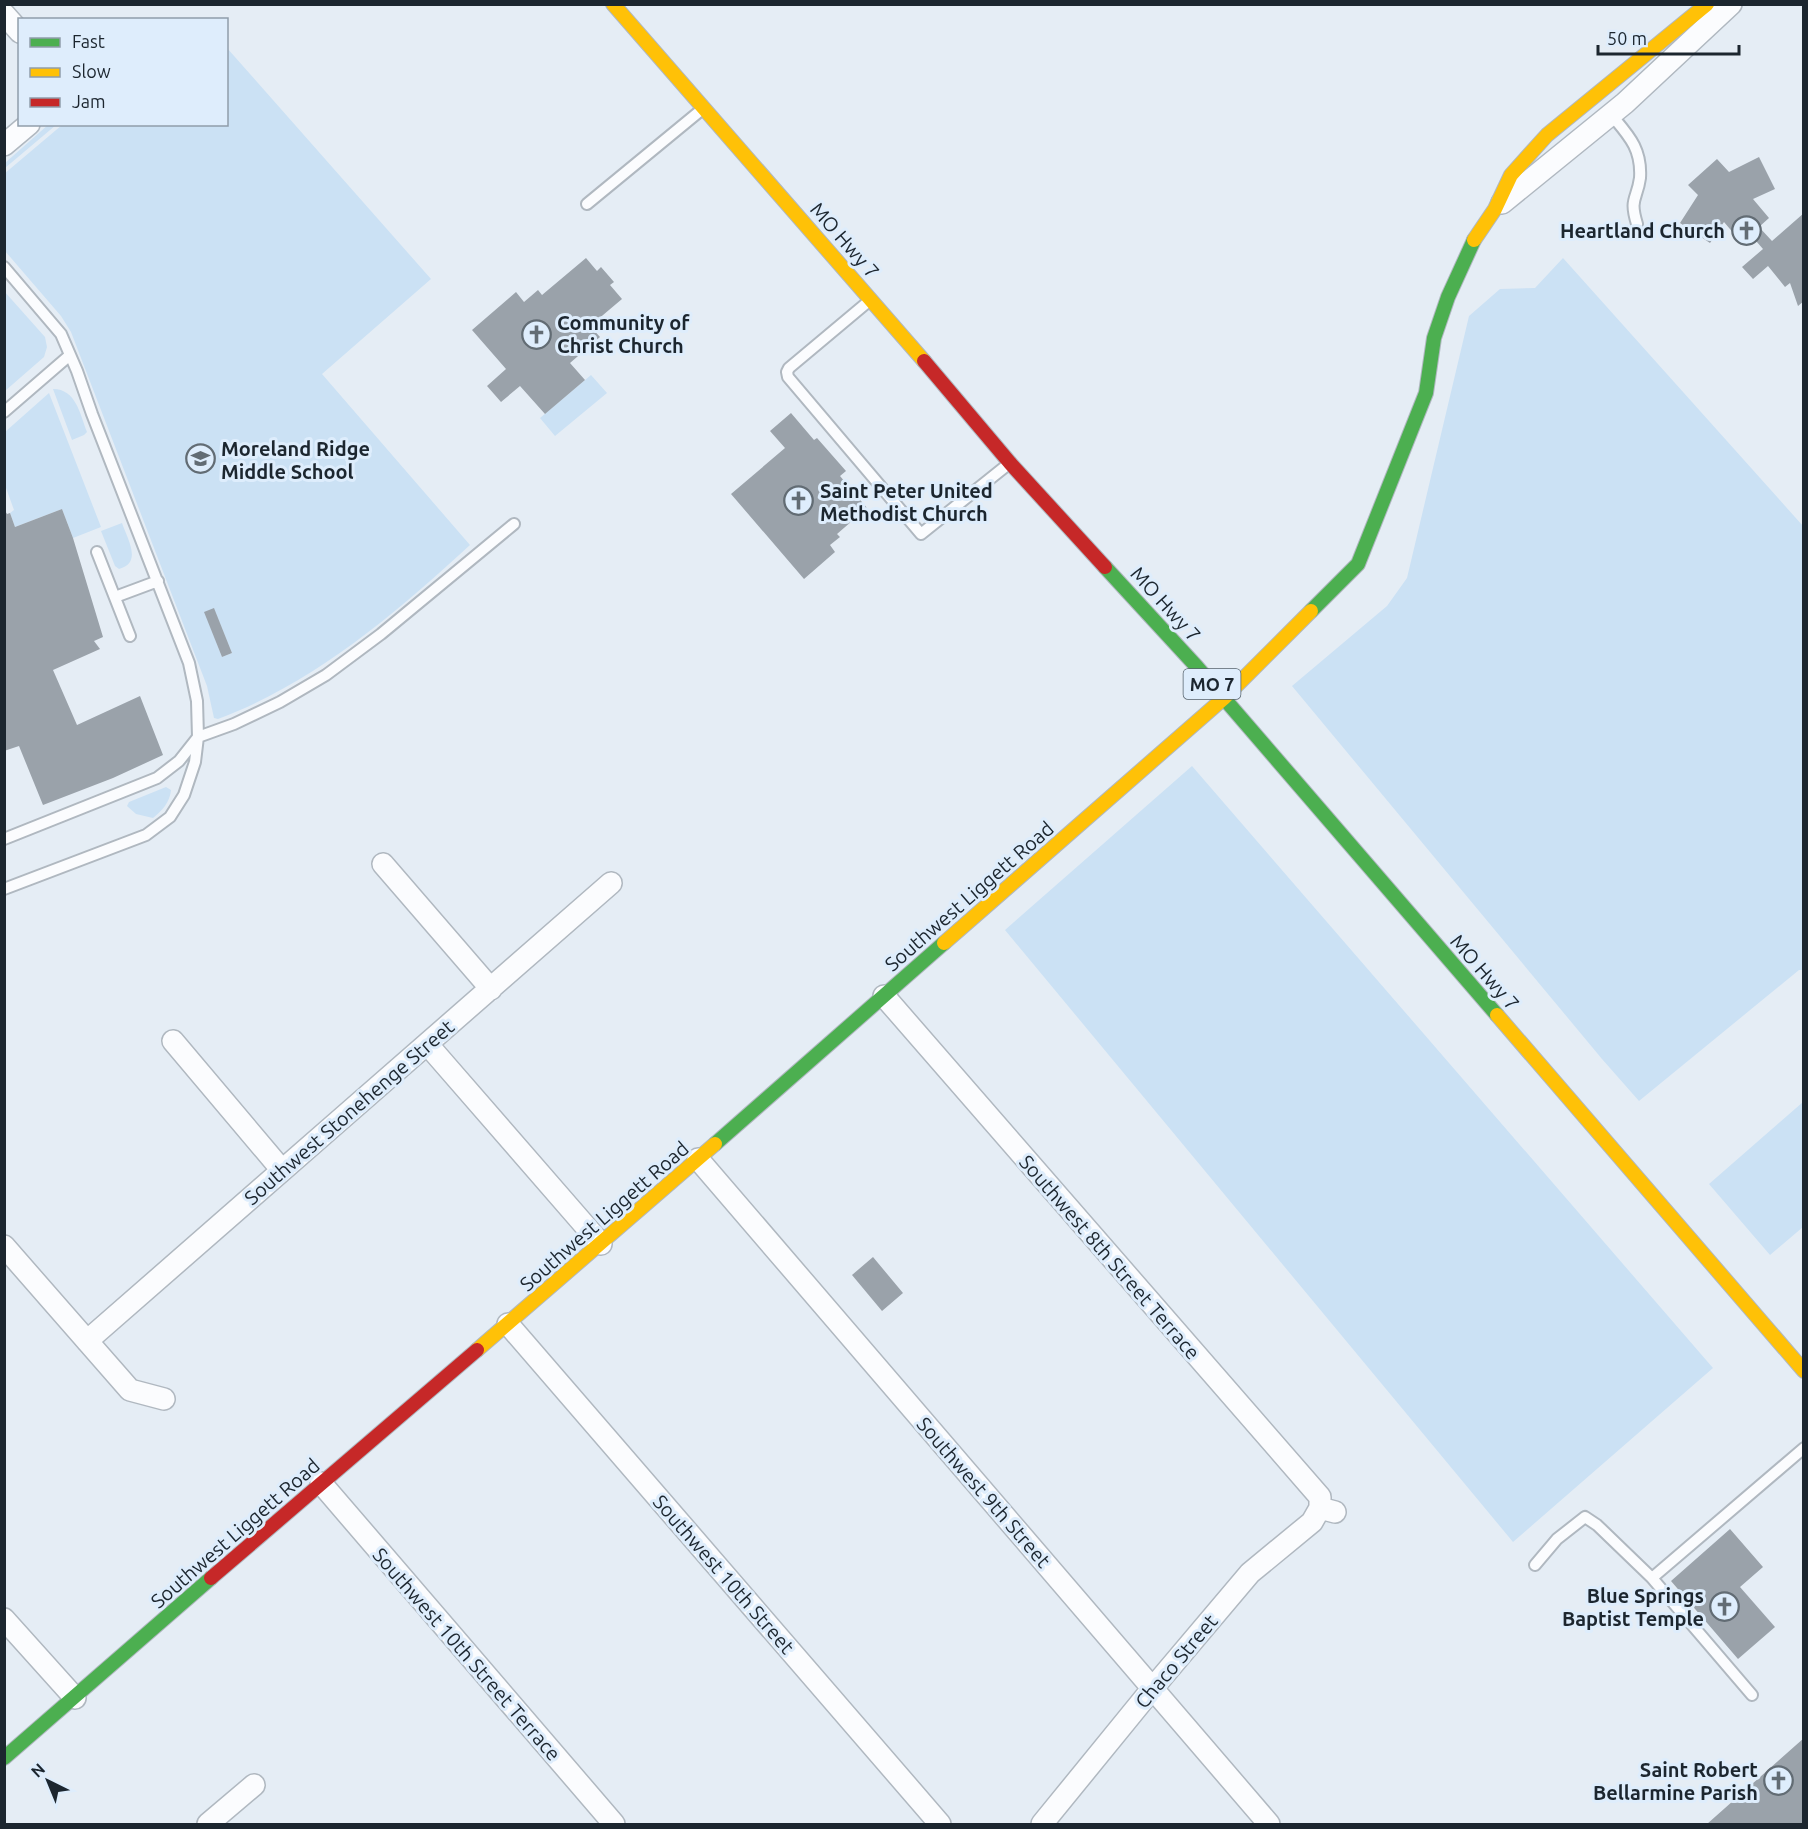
<svg xmlns="http://www.w3.org/2000/svg" width="1808" height="1829" viewBox="0 0 1808 1829" font-family="Ubuntu,sans-serif">
  <style>
    .green { fill: #cbe1f4; fill-rule: evenodd }
    .building { fill: #9aa2aa }
    .lines { fill: none; stroke-linecap: round; stroke-linejoin: round }
    .lane-casing { stroke: #b0b8c0; stroke-width: 14 }
    .street-casing { stroke: #b0b8c0; stroke-width: 24 }
    .fast-casing { stroke: #b0b8c0; stroke-width: 16 }
    .slow-casing { stroke: #b0b8c0; stroke-width: 16 }
    .jam-casing { stroke: #b0b8c0; stroke-width: 16 }
    .lane { stroke: #fbfcfe; stroke-width: 10 }
    .street { stroke: #fbfcfe; stroke-width: 21 }
    .fast { stroke: #4caf50; stroke-width: 14 }
    .slow { stroke: #ffc107; stroke-width: 14 }
    .jam { stroke: #c62828; stroke-width: 14 }
    .labels { text-anchor: middle; dominant-baseline: central; stroke-width: 6; stroke-linejoin: round; paint-order: stroke }
    .shield { fill: #deedfc; stroke: #56626c; stroke-width: 1.5 }
    .shield-label { font-size: 18px; font-weight: bold; fill: #1c262f }
    .poi-label { font-size: 20px; font-weight: bold; fill: #1c262f; stroke: #deedfc; text-anchor: end }
    .street-label { font-size: 20px; fill: #1c262f; stroke: #deedfc }
  </style>
  <rect width="100%" height="100%" fill="#e5edf5"/>
  <!-- green -->
  <path class="green" d="M227,48l204,231 -109,95 148,171c-75,69 -156,138 -252,174l-4,-1 -7,-32 -136,-354 -10,-16 -56,-65 -1,-77 58,-49 164,-1zM214,609l18,44 -10,4 -17,-44z
    M49,124l7,1 -51,43v-5z
    M1563,258l240,268v444h-4l-160,131 -37,-42 -310,-373 95,-80 20,-28 62,-262 31,-27 35,-1z
    M4,291l41,46 2,10 -3,10 -39,34z
    M591,375l16,18 -52,43 -15,-18z
    M53,389c23,0 27,25 34,43l-3,3 -12,5z
    M49,393l52,134 -28,11 -11,-29 -47,18 -5,-14 4,-3 -9,-25v-53z
    M122,523c5,15 21,40 -3,46l-4,-3 -14,-35z
    M1192,766l521,602 -200,174 -508,-612z
    M166,787l5,3c-1,12 -9,21 -18,28l-17,-4 -9,-8 2,-4z
    M1803,1102v125l-33,28 -61,-71z"/>
  <!-- building -->
  <path class="building" d="M1759,157l16,32 -22,10 16,19 -10,9 13,14 32,-28v88l-6,5 -8,-23 -5,4 -17,-21 -15,13 -11,-12 21,-18 -13,-15 -9,8 -17,-20 -14,21 -30,-20 18,-28 -10,-10 29,-26 12,13z
    M586,258l11,13 4,-4 13,15 -4,3 12,14 -32,27 10,11 -30,26 15,17 -40,34 -25,-28 -19,16 -14,-16 19,-17 -34,-39 44,-38 8,10 14,-12 4,5z
    M791,413l23,27 3,-2 29,33 -6,5 27,32 -30,26 3,3 -10,8 5,7 -31,27 -73,-85 54,-46 -15,-17z
    M4,509l3,5 3,-1 5,14 47,-18 11,29 30,99 -9,4 6,8 -47,21 24,55 63,-29 23,59 -50,23 -70,27 -24,-59 -15,5z
    M214,608l18,45 -10,4 -18,-45z
    M873,1257l30,36 -21,18 -30,-36z
    M1730,1529l33,38 -23,20 35,40 -37,32 -67,-78z
    M1804,1738v86h-97z"/>
  <g class="lines">
    <defs>
      <path id="lane" d="M1609,112c18,22 33,35 31,66 -3,22 -11,20 -3,46
        M587,204l113,-93
        M4,267l57,67 16,37 15,43 97,249 8,38 1,36 -3,25 -11,33 -14,22 -24,18 -142,54
        M869,301l-80,67 -2,4 1,5 133,157 85,-68
        M4,412l66,-57
        M97,552l33,84
        M115,597l43,-16
        M4,839l153,-61 22,-17 19,-24 36,-13 46,-22 46,-27 55,-41 133,-110
        M1535,1565l22,-26 28,-22 12,8 55,53 152,-130
        M1652,1578l100,117"/>
      <path id="street" d="M4,14l16,18
        M4,145l25,-21
        M1502,203l123,-100 106,-99
        M383,864l108,125
        M884,996l436,501v11l15,4
        M173,1041l108,128
        M428,1045l173,199
        M698,1159l571,665
        M4,1246l126,144 34,9
        M508,1324l432,500
        M87,1341c174,-154 350,-304 524,-458
        M321,1483l293,341
        M4,1619l71,79
        M208,1824l46,-39
        M1042,1824l110,-135 98,-116 62,-51 8,-14"/>
      <path id="fast" d="M1105,567l92,100 300,348
        M1311,611l47,-47 68,-171 8,-55 14,-41 26,-57
        M715,1144l229,-201
        M4,1758l207,-180"/>
      <path id="slow" d="M613,4l311,357
        M1474,240l21,-31 16,-34 36,-40 160,-131
        M944,943l280,-245 87,-87
        M1497,1015l307,356
        M477,1350l238,-206"/>
      <path id="jam" d="M924,361l86,102 95,104
        M211,1578l266,-228"/>
    </defs>
    <!-- lane casing -->
    <use href="#lane" class="lane-casing"/>
    <!-- street casing -->
    <use href="#street" class="street-casing"/>
    <!-- fast casing -->
    <use href="#fast" class="fast-casing"/>
    <!-- slow casing -->
    <use href="#slow" class="slow-casing"/>
    <!-- jam casing -->
    <use href="#jam" class="jam-casing"/>
    <!-- lane -->
    <use href="#lane" class="lane"/>
    <!-- street -->
    <use href="#street" class="street"/>
    <!-- fast -->
    <use href="#fast" class="fast"/>
    <!-- slow -->
    <use href="#slow" class="slow"/>
    <!-- jam -->
    <use href="#jam" class="jam"/>
  </g>
  <!-- icons -->
  <defs>
    <symbol id="church-ring" viewBox="-11 -11 22 22"><circle r="9.5" fill="#deedfc" stroke="#626c74" stroke-width="1.5"/><path d="M-1.2-6h2.4v3.5h3.3v2.4h-3.3V6h-2.4V-.1h-3.3v-2.4h3.3Z" fill="#626c74"/></symbol>
    <symbol id="school-ring" viewBox="-11 -11 22 22"><circle r="9.5" fill="#deedfc" stroke="#626c74" stroke-width="1.5"/><path d="M0-5L7-2L0 1L-7-2ZM-4 1L0 2.5L4 1V4Q0 6-4 4Z" fill="#626c74"/></symbol>
  </defs>
  <g fill-rule="evenodd">
    <use href="#church-ring" x="1730" y="214" width="33" height="33"/>
    <use href="#church-ring" x="520" y="318" width="33" height="33"/>
    <use href="#school-ring" x="184" y="442" width="33" height="33"/>
    <use href="#church-ring" x="782" y="484" width="33" height="33"/>
    <use href="#church-ring" x="1708" y="1590" width="33" height="33"/>
    <use href="#church-ring" x="1762" y="1764" width="33" height="33"/>
  </g>
  <g class="labels">
    <!-- shield labels -->
    <rect class="shield" x="1183.5" y="669" width="57" height="30" rx="4.5"/>
    <g class="shield-label">
      <text x="1212" y="684">MO 7</text>
    </g>
    <!-- poi labels -->
    <g class="poi-label">
      <text x="1725" y="230">Heartland Church</text>
      <text x="557" y="322" text-anchor="start">Community of<tspan x="557" dy="23">Christ Church</tspan></text>
      <text x="221" y="448" text-anchor="start">Moreland Ridge<tspan x="221" dy="23">Middle School</tspan></text>
      <text x="820" y="490" text-anchor="start">Saint Peter United<tspan x="820" dy="23">Methodist Church</tspan></text>
      <text x="1704" y="1595">Blue Springs<tspan x="1704" dy="23">Baptist Temple</tspan></text>
      <text x="1758" y="1769">Saint Robert<tspan x="1758" dy="23">Bellarmine Parish</tspan></text>
    </g>
    <!-- street labels -->
    <g class="street-label">
      <text transform="translate(845 240) rotate(49)">MO Hwy 7</text>
      <text transform="translate(1166 604) rotate(48)">MO Hwy 7</text>
      <text transform="translate(969 896) rotate(-41)">Southwest Liggett Road</text>
      <text transform="translate(1485 972) rotate(49)">MO Hwy 7</text>
      <text transform="translate(349 1112) rotate(-41)">Southwest Stonehenge Street</text>
      <text transform="translate(604 1216) rotate(-41)">Southwest Liggett Road</text>
      <text transform="translate(1110 1257) rotate(49)">Southwest 8th Street Terrace</text>
      <text transform="translate(984 1492) rotate(49)">Southwest 9th Street</text>
      <text transform="translate(235 1533) rotate(-41)">Southwest Liggett Road</text>
      <text transform="translate(724 1574) rotate(49)">Southwest 10th Street</text>
      <text transform="translate(467 1654) rotate(49)">Southwest 10th Street Terrace</text>
      <text transform="translate(1176 1661) rotate(-50)">Chaco Street</text>
    </g>
  </g>
  <!-- border -->
  <rect width="1808" height="1829" fill="none" stroke="#1c262f" stroke-width="12"/>
  <!-- legend -->
  <rect x="18" y="18" width="210" height="108" fill="#deedfc" stroke="#909daa" stroke-width="1.5"/>
  <rect x="30" y="38" width="30" height="9" fill="#4caf50" stroke="#909daa" stroke-width="1.5"/>
  <text x="72" y="48" font-size="18" fill="#1c262f">Fast</text>
  <rect x="30" y="68" width="30" height="9" fill="#ffc107" stroke="#909daa" stroke-width="1.5"/>
  <text x="72" y="78" font-size="18" fill="#1c262f">Slow</text>
  <rect x="30" y="98" width="30" height="9" fill="#c62828" stroke="#909daa" stroke-width="1.5"/>
  <text x="72" y="108" font-size="18" fill="#1c262f">Jam</text>
  <!-- north arrow -->
  <g transform="translate(48 1781) rotate(317)" stroke="#deedfc" stroke-width="4.5" paint-order="stroke">
  <path d="M0-4.5L10 22L0 15L-10 22Z" fill="#1c262f"/>
  <text y="-9" font-size="16" font-weight="bold" text-anchor="middle" fill="#1c262f">N</text>
  </g>
  <!-- scale -->
  <path d="M1598 45v9h141v-9" fill="none" stroke="#1c262f" stroke-width="3"/>
  <text x="1607" y="45" font-size="18" fill="#1c262f" stroke="#deedfc" stroke-width="4.5" paint-order="stroke">50 m</text>
</svg>
